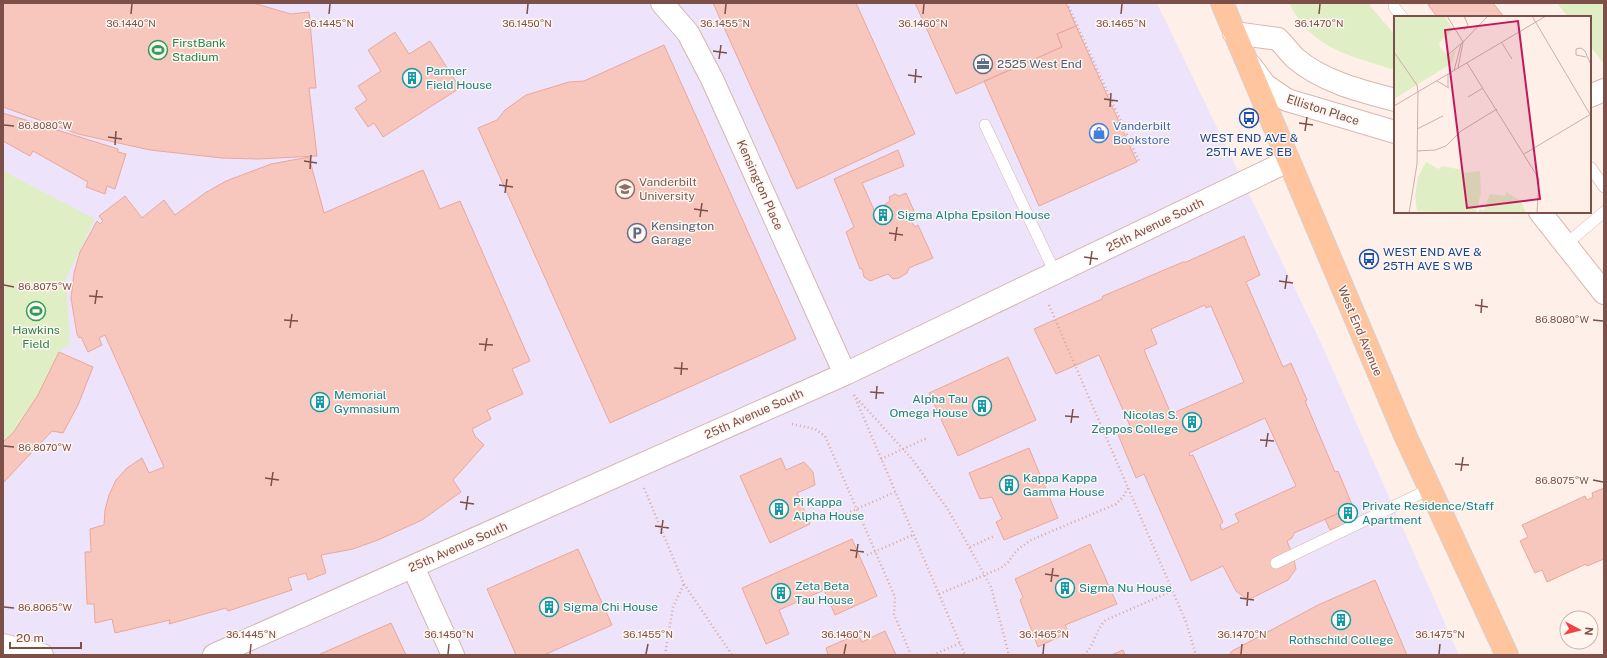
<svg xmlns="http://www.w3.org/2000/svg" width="1607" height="658" viewBox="0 0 1607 658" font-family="'Public Sans',sans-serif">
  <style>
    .education { fill: #ede4fb }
    .green { fill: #dfeec4 }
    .building { fill: #f7c6bc; stroke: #eba79b; fill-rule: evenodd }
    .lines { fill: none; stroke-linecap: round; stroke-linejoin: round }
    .service-casing { stroke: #d5b6ae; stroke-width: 12 }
    .minor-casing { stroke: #d5b6ae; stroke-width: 24 }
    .secondary-casing { stroke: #dab7ae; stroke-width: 24 }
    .primary-casing { stroke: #dacecc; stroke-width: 24 }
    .path { stroke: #dca89f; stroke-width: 2.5; stroke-dasharray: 1 3; stroke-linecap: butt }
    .service { stroke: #fff; stroke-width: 11 }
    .minor { stroke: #fff; stroke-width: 22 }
    .secondary { stroke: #fff; stroke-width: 22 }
    .primary { stroke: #ffc59e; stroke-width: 22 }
    .ticks { fill: none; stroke: #7c4f48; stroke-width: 1.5 }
    .labels { text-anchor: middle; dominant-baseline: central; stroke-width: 3; stroke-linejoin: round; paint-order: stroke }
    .leisure-label { font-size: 12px; fill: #27864d; stroke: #fff6f0; text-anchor: start }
    .service-label { font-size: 12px; fill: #4e5e75; stroke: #fff6f0; text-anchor: start }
    .culture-label { font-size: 12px; fill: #0d838f; stroke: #fff6f0; text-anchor: start }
    .street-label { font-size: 12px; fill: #7c4f48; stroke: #fff6f0 }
    .shop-label { font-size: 12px; fill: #366cbe; stroke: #fff6f0; text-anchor: start }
    .transit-label { font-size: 12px; fill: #164399; stroke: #fff6f0 }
    .education-label { font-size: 12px; fill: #785e54; stroke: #fff6f0; text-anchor: start }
    .inset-road { fill: none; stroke: #cab0a8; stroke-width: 1 }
    .view { fill: #c2185b; fill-opacity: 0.15; stroke: #c2185b; stroke-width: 2 }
    .inset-edge { fill: none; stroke: #7c4f48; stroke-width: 2 }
    .ticks-label { font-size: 10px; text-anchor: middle; fill: #7c4f48; stroke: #fff6f0; stroke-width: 3; stroke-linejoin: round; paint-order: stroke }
  </style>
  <rect width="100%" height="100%" fill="#fef0e8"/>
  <!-- education -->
  <path class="education" d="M3,3h1154l164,340 138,312h-1456z"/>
  <!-- green -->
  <path class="green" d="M1289,3h83l-2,3 25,29v35c-44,-14 -84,-21 -106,-67z
    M1557,3h47v61l-14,-18v-29h-22z
    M3,171l92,48 -29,60 4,64 -11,9 34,15 -15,38 -15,28 -11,-2 -49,52z"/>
  <!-- building -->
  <path class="building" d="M3,3h250l38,11 18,-2 7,76h-7l8,68 -59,3 -36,-1 -72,-8 -72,-16 -75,-27z
    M713,3h143l59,131 -118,55z
    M915,3h151l10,23 -19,8 5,13 -106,47z
    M1427,3h66l11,14h-67z
    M1076,26l61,136 -98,44 -55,-125 78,-34 -5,-13z
    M395,32l14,22 21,-13 30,47 -77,49 -9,-14 -6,4 -13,-19 12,-8 -9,-14 23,-15 -13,-21z
    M664,45l132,294 -186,84 -132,-295 19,-8 8,-10 21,-15 43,-13 15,-1z
    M3,113l115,36v3l8,2 -11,35 -8,-3 -2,8 -19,-7 2,-5 -55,-31 -3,5 -27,-15z
    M898,150l6,16 -42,17 13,29 10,-4 -1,-3 6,-4 -1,-4 6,-3 4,2 7,-3 11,25 -6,3 4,6 3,-2 15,33 -24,10 -2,5 -8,5 -6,1 -5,-5 -18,7 -6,-4 -2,-9 -2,1 -14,-37 8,-5 -20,-48z
    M309,157l15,56 99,-43 17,39 20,-8 70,160 -18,8 11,25 -36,16 4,9 -19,10 3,7 9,9 -31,35 8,12 -39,28 -44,20 -25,9 -32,6 5,18 -18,7 -2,-7 -18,5 4,12 -64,21 -2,-3 -57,16 1,-4 -55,13 -3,-14 -17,4 -1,-19h-7l-2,-52h6l-1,-23 14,-4 1,-15 4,-15 7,-15 11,-12 15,-10 7,15 15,-6 -59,-132 -6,3 3,7 -14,7 -7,-15 -2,1 -2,-4 -6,-36 3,-25 6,-21 17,-31 3,3 3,-3 -4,-5 26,-20 17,22 22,-18 11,15 30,-22 21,-12 45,-17z
    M1244,236l16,39 -14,7 37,85 8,-4 16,37 -2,1 30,71 3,-1 15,36 -59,26 -2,5 -5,3 6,15 3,13 -8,11 -40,20 -12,-9 -13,-25 -32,15 -47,-107 -8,4 -19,-46 13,-6 -31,-71 -43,19 -22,-45 68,-30 1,-3 80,-34h3zM1205,305l1,3 5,-2 33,76 -73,32 -27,-64 13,-6 -6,-15zM1265,418l31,68 -61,28 4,8 -17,8 -2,-5 3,-3 -30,-67 -3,1 -1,-3z
    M59,352l34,15 -15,38 -15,28 -11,-2 -49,52v-41l10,-9 25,-38z
    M1008,357l28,63 -78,36 -29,-63z
    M1029,448l29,70 -54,22 -8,-18 6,-3 -10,-22 -12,2 -11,-26z
    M781,458l5,12 18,-8 9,10 2,13 -18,8 13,31 -40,19 -30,-67z
    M1604,488v71l-17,7 -1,-2 -39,18 -5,-12 -7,3 -15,-32 8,-4 -6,-12 63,-29 2,4 6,-3 -1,-4z
    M1353,507l5,12 -28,11 -5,-11z
    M852,539l25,57 -42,19 -11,-25 -45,20 10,24 -23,10 -24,-56z
    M1090,544l27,60 -52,21 4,7 -31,15 -18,-47 3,-3 -8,-18z
    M578,549l34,76 -68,30h-28l-29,-66z
    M1375,580l32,75h-178l3,-4 86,-46z
    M391,623l15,32h-88z
    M885,631l11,24h-68l-2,-7 32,-14 4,8z
    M1123,650l2,5h-14z"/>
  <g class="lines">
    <defs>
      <path id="service" d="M1394,7l8,10
        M985,125l70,148
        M1591,168l13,19
        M1565,245l39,-33
        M1276,563l154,-74"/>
      <path id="minor" d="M662,3l26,30 24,46 133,295
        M1590,96l14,-6
        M413,567l40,88
        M3,645l39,10
        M214,655l631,-281 443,-213"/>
      <path id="secondary" d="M1234,33l44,6c6,6 11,13 17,19 28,24 66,33 100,42
        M1251,66l14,19 22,15 108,32
        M1540,212l64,81"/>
      <path id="primary" d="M1222,3l183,432 102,220"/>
    </defs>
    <!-- service casing -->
    <use href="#service" class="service-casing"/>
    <!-- minor casing -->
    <use href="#minor" class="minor-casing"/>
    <!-- secondary casing -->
    <use href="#secondary" class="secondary-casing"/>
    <!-- primary casing -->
    <use href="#primary" class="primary-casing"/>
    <!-- path -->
    <path class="path" d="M1067,3l72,158
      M1049,305l137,317 10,33
      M854,395l58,64 35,49 15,26 29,53 18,68
      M854,395l111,260
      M792,424l23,5 10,7 70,161 -1,17 17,41
      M881,459l46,-21
      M644,488l40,96 48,71
      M843,515l52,-23
      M970,547l24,-11
      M867,555l46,-20
      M939,594l62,-26 7,-6 9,-12 14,-10 85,-36 7,-7 5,-9
      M665,655l8,-48 11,-23
      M933,655l27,-12
      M1084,655c11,-10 11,-25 22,-35l66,-29"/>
    <!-- service -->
    <use href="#service" class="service"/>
    <!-- minor -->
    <use href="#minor" class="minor"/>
    <!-- secondary -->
    <use href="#secondary" class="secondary"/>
    <!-- primary -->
    <use href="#primary" class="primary"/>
  </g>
  <!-- ticks -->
  <path class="ticks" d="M131,14l1,-10M329,14l1,-10M527,14l1,-10M725,14l1,-10M923,14l1,-10M1121,14l1,-10M1319,14l1,-10M713,51l14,2M719,59l2,-14M908,75l14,2M915,83l1,-14M1104,99l14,2M1110,107l1,-14M1299,123l14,2M4,125l10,1M1305,131l2,-14M108,137l14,2M115,145l1,-14M304,161l13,2M310,169l1,-14M499,185l14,2M505,193l2,-14M694,209l14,2M700,217l2,-14M889,233l14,2M895,241l2,-14M1084,257l14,2M1090,265l2,-14M1279,281l14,2M4,285l10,2M1285,289l2,-14M89,296l14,1M95,304l2,-14M1475,305l13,2M1481,313l1,-14M284,320l14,1M1593,320l10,1M290,328l2,-14M479,344l14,1M485,351l2,-13M674,368l14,1M681,375l1,-13M870,392l14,1M876,399l1,-13M1065,416l14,1M1071,423l2,-14M1260,440l14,1M4,446l10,1M1266,447l2,-14M1455,464l14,1M1461,471l2,-14M265,478l14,2M1593,480l10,2M271,486l2,-14M460,502l14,2M466,510l2,-14M655,526l14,2M661,534l2,-14M850,550l14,2M856,558l2,-14M1045,574l14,2M1051,582l2,-14M1240,598l14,2M1247,606l1,-14M4,607l10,1M250,654l1,-10M448,654l1,-10M646,654l2,-10M844,654l2,-10M1043,654l1,-10M1241,654l1,-10M1439,654l1,-10"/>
  <!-- icons -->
  <defs>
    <symbol id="stadium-ring" viewBox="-11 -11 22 22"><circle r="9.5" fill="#fff6f0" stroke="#2e9e5b" stroke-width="1.5"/><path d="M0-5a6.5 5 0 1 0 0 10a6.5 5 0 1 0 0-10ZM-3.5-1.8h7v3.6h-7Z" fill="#2e9e5b"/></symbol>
    <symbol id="office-ring" viewBox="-11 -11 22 22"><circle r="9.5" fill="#fff6f0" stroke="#5c6f8a" stroke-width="1.5"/><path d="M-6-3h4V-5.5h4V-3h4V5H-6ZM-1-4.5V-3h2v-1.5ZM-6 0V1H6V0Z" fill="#5c6f8a"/></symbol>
    <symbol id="building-ring" viewBox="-11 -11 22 22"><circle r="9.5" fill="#fff6f0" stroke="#0f9aa8" stroke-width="1.5"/><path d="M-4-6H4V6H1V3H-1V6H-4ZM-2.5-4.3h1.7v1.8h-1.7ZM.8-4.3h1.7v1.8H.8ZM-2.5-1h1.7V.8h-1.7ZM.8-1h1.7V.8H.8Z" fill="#0f9aa8"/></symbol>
    <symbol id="bus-ring" viewBox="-11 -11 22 22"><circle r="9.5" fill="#fff6f0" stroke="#1a4fb4" stroke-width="1.5"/><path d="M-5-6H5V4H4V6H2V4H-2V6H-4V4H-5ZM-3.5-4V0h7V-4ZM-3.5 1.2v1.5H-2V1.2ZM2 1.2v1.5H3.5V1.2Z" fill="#1a4fb4"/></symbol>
    <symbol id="shop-ring" viewBox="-11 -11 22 22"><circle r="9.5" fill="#fff6f0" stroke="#3f7fe0" stroke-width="1.5"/><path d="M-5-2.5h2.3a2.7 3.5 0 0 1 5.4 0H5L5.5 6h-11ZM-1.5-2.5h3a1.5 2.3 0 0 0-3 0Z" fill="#3f7fe0"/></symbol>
    <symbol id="university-ring" viewBox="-11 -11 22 22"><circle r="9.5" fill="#fff6f0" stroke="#8d6e63" stroke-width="1.5"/><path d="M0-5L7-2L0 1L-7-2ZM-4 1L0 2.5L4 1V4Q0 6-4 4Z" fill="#8d6e63"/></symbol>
    <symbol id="parking-ring" viewBox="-11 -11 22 22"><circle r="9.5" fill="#fff6f0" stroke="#5c6f8a" stroke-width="1.5"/><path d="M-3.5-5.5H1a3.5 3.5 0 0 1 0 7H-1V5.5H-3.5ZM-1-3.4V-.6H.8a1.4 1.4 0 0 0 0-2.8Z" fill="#5c6f8a"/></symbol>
  </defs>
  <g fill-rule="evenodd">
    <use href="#stadium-ring" x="147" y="39" width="22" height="22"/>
    <use href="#office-ring" x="972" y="53" width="22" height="22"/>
    <use href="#building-ring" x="401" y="67" width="22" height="22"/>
    <use href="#bus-ring" x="1238" y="107" width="22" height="22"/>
    <use href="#shop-ring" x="1088" y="122" width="22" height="22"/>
    <use href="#university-ring" x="614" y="178" width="22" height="22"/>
    <use href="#building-ring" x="872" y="204" width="22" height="22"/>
    <use href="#parking-ring" x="626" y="222" width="22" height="22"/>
    <use href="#bus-ring" x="1358" y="248" width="22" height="22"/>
    <use href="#stadium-ring" x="25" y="300" width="22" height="22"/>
    <use href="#building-ring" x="309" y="391" width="22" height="22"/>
    <use href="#building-ring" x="971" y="395" width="22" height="22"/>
    <use href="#building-ring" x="1181" y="411" width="22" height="22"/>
    <use href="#building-ring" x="998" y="474" width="22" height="22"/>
    <use href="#building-ring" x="768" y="498" width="22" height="22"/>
    <use href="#building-ring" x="1337" y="502" width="22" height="22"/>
    <use href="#building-ring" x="1054" y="577" width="22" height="22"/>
    <use href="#building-ring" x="770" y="582" width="22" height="22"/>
    <use href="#building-ring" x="538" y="596" width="22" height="22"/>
    <use href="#building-ring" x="1330" y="609" width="22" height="22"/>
  </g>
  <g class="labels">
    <!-- leisure labels -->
    <g class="leisure-label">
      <text x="172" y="43">FirstBank<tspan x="172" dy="14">Stadium</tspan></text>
      <text x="36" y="330" text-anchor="middle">Hawkins<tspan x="36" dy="14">Field</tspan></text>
    </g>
    <!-- service labels -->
    <g class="service-label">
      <text x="997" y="64">2525 West End</text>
      <text x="651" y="226">Kensington<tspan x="651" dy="14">Garage</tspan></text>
    </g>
    <!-- culture labels -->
    <g class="culture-label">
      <text x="426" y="71">Parmer<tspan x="426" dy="14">Field House</tspan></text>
      <text x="897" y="215">Sigma Alpha Epsilon House</text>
      <text x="334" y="395">Memorial<tspan x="334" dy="14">Gymnasium</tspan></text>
      <text x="968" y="399" text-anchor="end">Alpha Tau<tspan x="968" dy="14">Omega House</tspan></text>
      <text x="1178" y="415" text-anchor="end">Nicolas S.<tspan x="1178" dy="14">Zeppos College</tspan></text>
      <text x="1023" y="478">Kappa Kappa<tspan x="1023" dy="14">Gamma House</tspan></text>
      <text x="793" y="502">Pi Kappa<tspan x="793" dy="14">Alpha House</tspan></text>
      <text x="1362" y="506">Private Residence/Staff<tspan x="1362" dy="14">Apartment</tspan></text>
      <text x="795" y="586">Zeta Beta<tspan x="795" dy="14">Tau House</tspan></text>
      <text x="1079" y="588">Sigma Nu House</text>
      <text x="563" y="607">Sigma Chi House</text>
      <text x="1341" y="640" text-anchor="middle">Rothschild College</text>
    </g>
    <!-- street labels -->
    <g class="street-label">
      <text transform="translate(1323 110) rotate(18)">Elliston Place</text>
      <text transform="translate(760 185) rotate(66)">Kensington Place</text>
      <text transform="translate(1155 225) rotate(-26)">25th Avenue South</text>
      <text transform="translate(1360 331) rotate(67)">West End Avenue</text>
      <text transform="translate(754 414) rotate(-24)">25th Avenue South</text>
      <text transform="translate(458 547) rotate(-24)">25th Avenue South</text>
    </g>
    <!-- shop labels -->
    <g class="shop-label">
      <text x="1113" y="126">Vanderbilt<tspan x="1113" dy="14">Bookstore</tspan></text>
    </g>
    <!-- transit labels -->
    <g class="transit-label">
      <text x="1249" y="138">WEST END AVE &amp;<tspan x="1249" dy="14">25TH AVE S EB</tspan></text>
      <text x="1383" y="252" text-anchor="start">WEST END AVE &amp;<tspan x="1383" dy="14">25TH AVE S WB</tspan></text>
    </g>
    <!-- education labels -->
    <g class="education-label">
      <text x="639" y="182">Vanderbilt<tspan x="639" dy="14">University</tspan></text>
    </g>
  </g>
  <!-- overview -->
  <g transform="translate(1394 16)">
    <rect width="197" height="197" fill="#fef0e8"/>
    <path d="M0,0h50l9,13 -14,14 2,6 8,7 7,-6 -4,13 -58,36zM32,146l13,7 3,-3 21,4 1,3 16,-2 1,22 -5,20 -59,-2 -2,-15 3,-19zM112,176l15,9 5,12h-49l3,-4 4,1 6,-16 15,2z" fill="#dfeec4"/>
    <path class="inset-road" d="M53,0l16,26 -14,12M70,0l4,9 -4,5M138,0l59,100M108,27l10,16M0,36l23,33 1,7M192,41l-10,-2v-6l5,-1 4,3 6,14M73,47l72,116 -2,34M64,52l5,-26M60,55l7,-27 27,-28M43,65l12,7M54,71v-13M74,81l15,-9M0,90l152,-90M23,113l26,-13M23,135l18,-1 11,-4 15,-15 36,-22M130,138l67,-40M15,197l8,-49 1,-72"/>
    <path class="view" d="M124,5l22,178 -73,9 -22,-178z"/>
    <rect width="197" height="197" class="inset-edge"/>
  </g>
  <g class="ticks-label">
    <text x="131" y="27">36.1440°N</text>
    <text x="329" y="27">36.1445°N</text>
    <text x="527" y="27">36.1450°N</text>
    <text x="725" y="27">36.1455°N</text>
    <text x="923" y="27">36.1460°N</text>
    <text x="1121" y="27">36.1465°N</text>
    <text x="1319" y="27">36.1470°N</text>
    <text x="45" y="129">86.8080°W</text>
    <text x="45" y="290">86.8075°W</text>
    <text x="1562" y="323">86.8080°W</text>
    <text x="45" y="451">86.8070°W</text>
    <text x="1562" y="484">86.8075°W</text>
    <text x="45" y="611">86.8065°W</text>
    <text x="251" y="638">36.1445°N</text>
    <text x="449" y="638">36.1450°N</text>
    <text x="648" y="638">36.1455°N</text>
    <text x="846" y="638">36.1460°N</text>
    <text x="1044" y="638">36.1465°N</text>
    <text x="1242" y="638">36.1470°N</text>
    <text x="1440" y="638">36.1475°N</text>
  </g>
  <!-- border -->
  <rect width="1607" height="658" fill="none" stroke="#7c4f48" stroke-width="8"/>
  <!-- north arrow -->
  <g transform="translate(1579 630) rotate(97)"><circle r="19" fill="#fff6f0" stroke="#cbb3ad"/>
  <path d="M0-3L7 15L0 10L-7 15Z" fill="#f34243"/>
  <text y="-6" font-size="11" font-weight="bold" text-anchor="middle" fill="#7c4f48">N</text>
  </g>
  <!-- scale -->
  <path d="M10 642v6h71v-6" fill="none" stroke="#7c4f48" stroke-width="2"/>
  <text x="16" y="642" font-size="12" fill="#7c4f48" stroke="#fff6f0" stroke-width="3" paint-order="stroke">20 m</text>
</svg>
